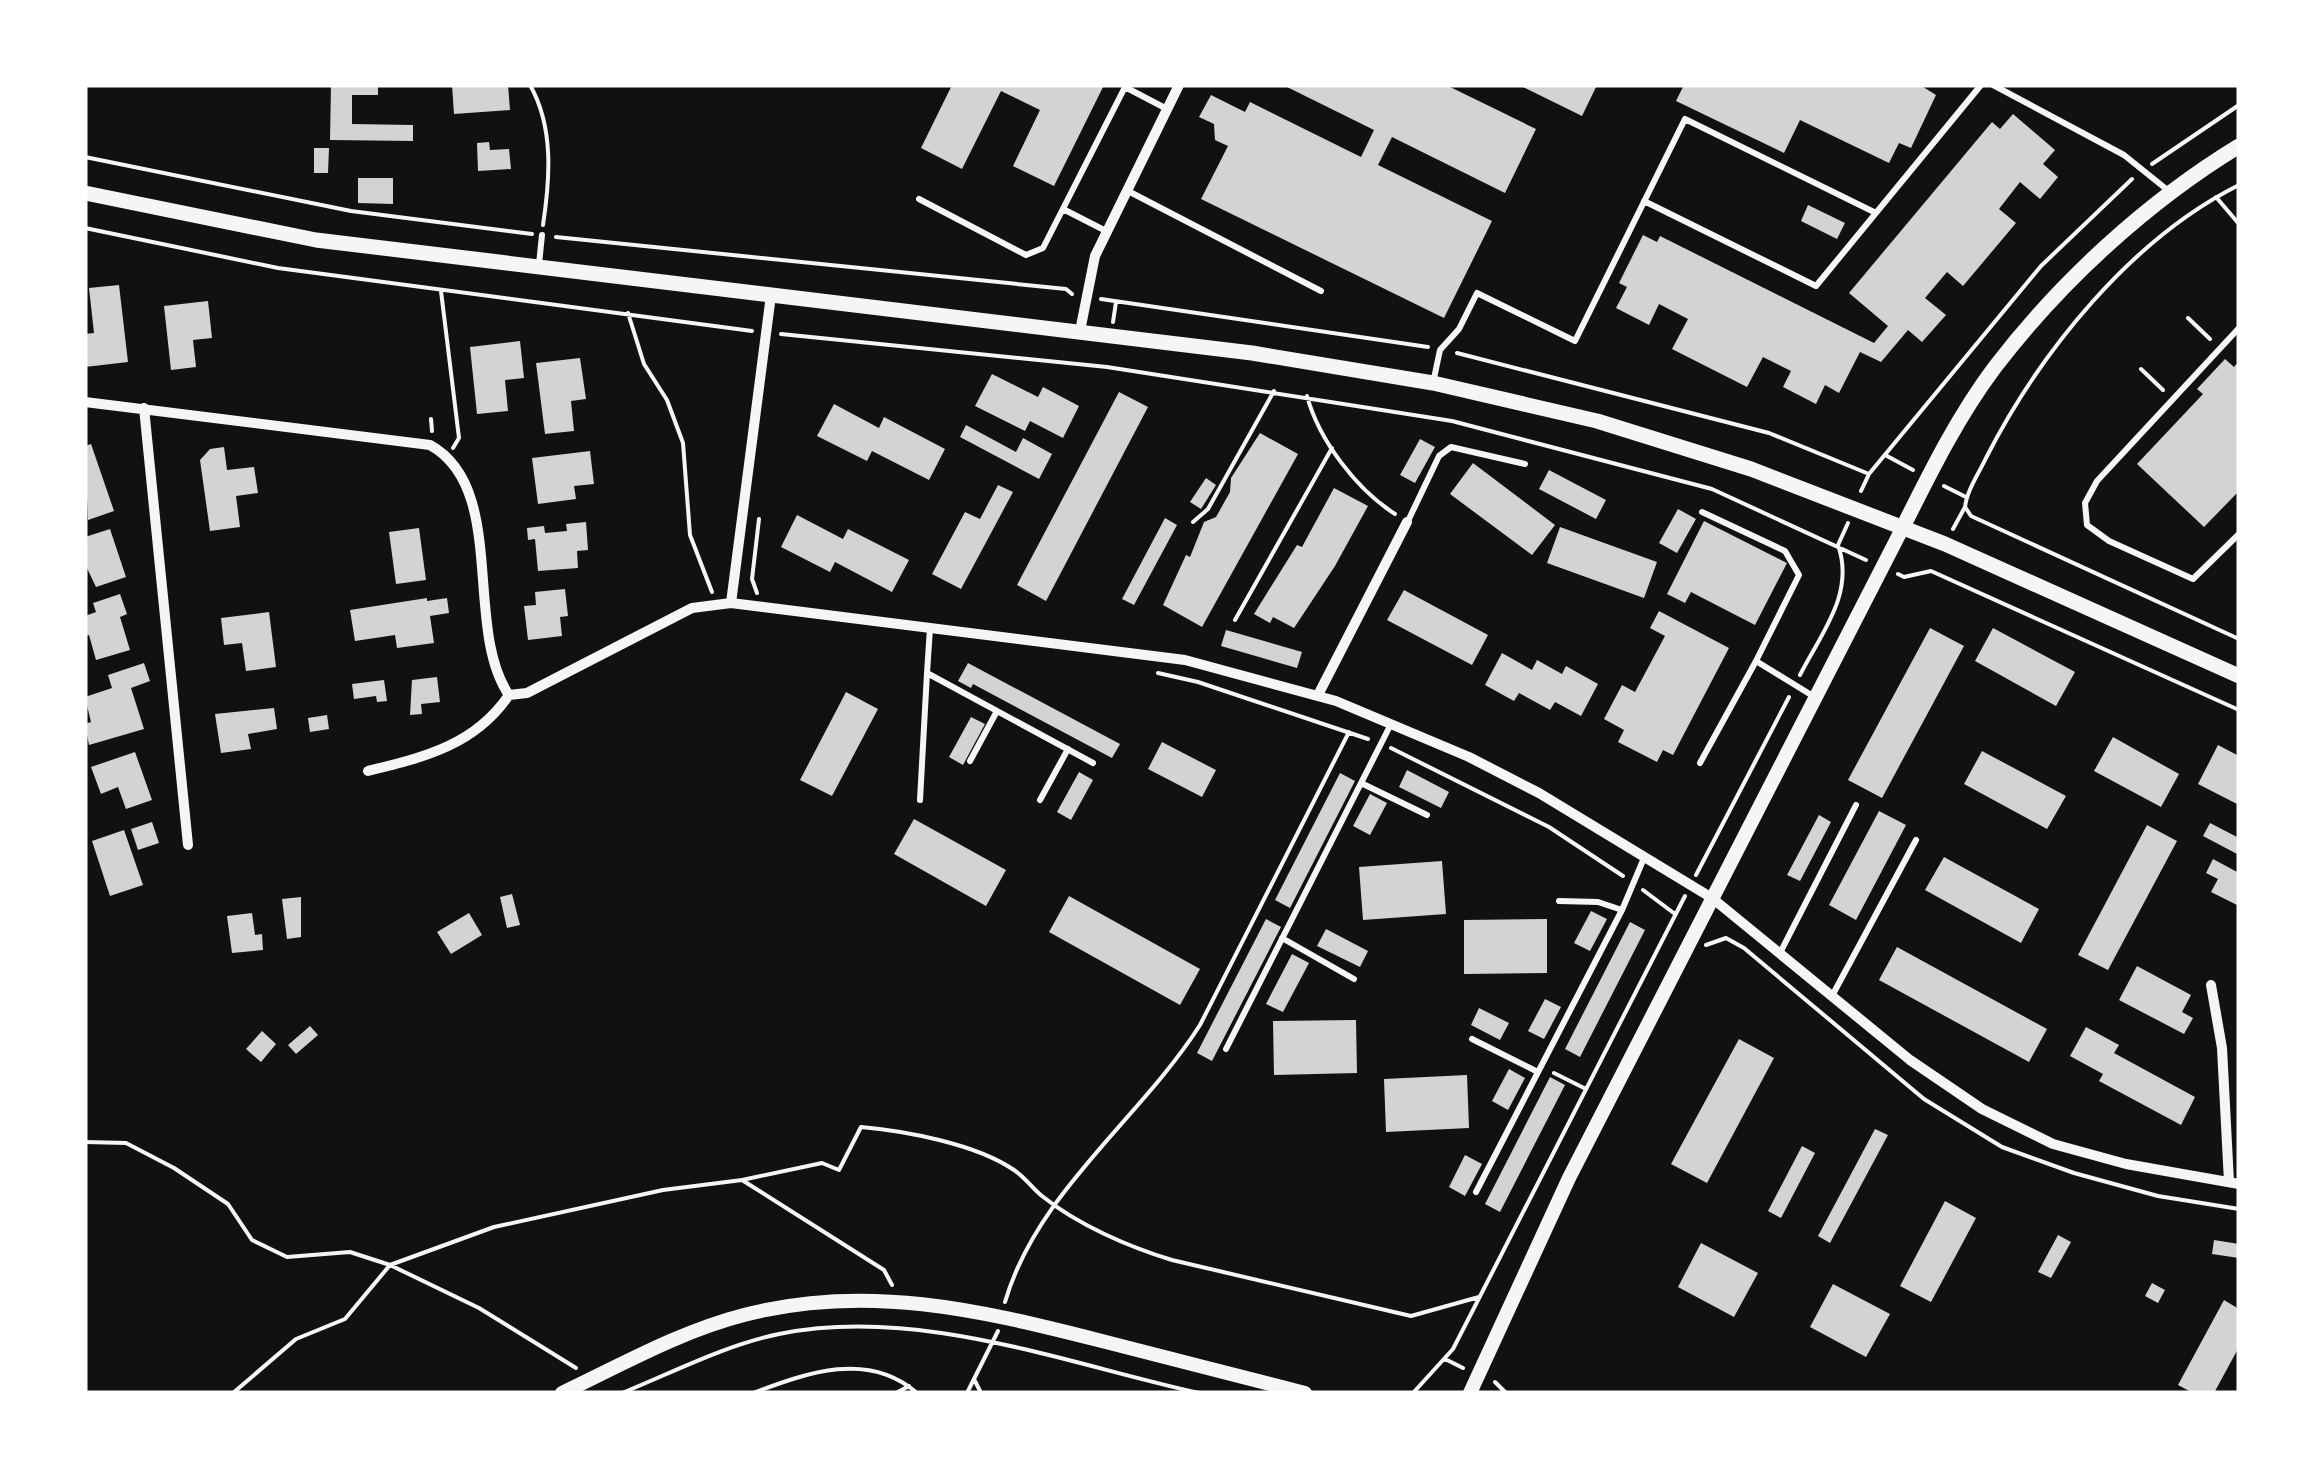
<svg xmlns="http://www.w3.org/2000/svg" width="2324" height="1478" viewBox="0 0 2324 1478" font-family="'Alegreya Sans',sans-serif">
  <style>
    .building { fill: #d3d3d3 }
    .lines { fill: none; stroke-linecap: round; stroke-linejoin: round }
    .path { stroke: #f5f5f5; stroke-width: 4 }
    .service { stroke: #f5f5f5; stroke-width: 6 }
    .minor { stroke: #f5f5f5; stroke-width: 10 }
    .tertiary { stroke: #f5f5f5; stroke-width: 14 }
    .secondary { stroke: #f5f5f5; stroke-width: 15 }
  </style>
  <rect width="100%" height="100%" fill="#111"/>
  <!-- building -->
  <path class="building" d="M331,85h47v10h-26v29l61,1v16l-83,-1z
    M452,85h56l2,25 -56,4z
    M952,85h152l-50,101 -41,-20 27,-56 -39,-19 -39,78 -41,-21z
    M1283,85h163l90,44 -31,64 -113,-56 -14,28 114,56 -48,97 -243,-119 27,-53 -13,-6 -1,-16 -15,-7 12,-22 34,17 5,-10 111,55 13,-27z
    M1519,85h78l-15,31z
    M1684,85h236l16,10 -25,53 -12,-5 -10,20 -89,-43 -16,33 -108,-52z
    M2013,114l42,36 -12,14 15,13 -18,22 -20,-17 -21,27 17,14 -53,63 -16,-14 -22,26 21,17 -24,27 -14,-12 -27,32 -21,-10 -21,41 -14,-8 -9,19 -33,-17 8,-16 -28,-14 -16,30 -75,-38 16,-30 -29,-15 -10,21 -33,-17 11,-21 -8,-4 24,-48 14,7 3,-6 214,107 14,-17 -39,-33 143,-171 8,7z
    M489,142l1,8 19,-1 2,20 -33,2 -1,-28z
    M314,148h15l-1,25h-14z
    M358,178h35v26l-35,-1z
    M1808,205l37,18 -8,16 -36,-18z
    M119,285l9,77 -43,5v-33l9,-1 -5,-45z
    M208,301l4,37 -19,2 3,27 -25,3 -7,-64z
    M520,341l4,37 -19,2 3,31 -31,3 -7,-67z
    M580,358l6,41 -15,2 3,30 -29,3 -9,-71z
    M2225,359l9,8 5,-6v130l-35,36 -67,-63 66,-70 -6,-5z
    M992,374l46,23 5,-10 36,19 -16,32 -33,-17 -5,10 -50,-25z
    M1119,392l29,15 -102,194 -29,-16z
    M834,404l45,24 5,-11 61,32 -16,31 -57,-29 -5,10 -50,-25z
    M966,425l50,27 7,-14 29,16 -13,25 -79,-42z
    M1260,433l38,21 -96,173 -39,-22 23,-50 4,2 14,-35 12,-5 14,-25 1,-14z
    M1420,439l15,8 -20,36 -15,-8z
    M91,444l23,67 -26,9 -3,-74z
    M224,447l3,23 27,-3 4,26 -22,3 4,31 -30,4 -10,-71 10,-11z
    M590,451l4,33 -20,2 2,13 -38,5 -6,-46z
    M1473,463l82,62 -23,30 -82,-61z
    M1549,470l57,30 -10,19 -57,-30z
    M1206,478l10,7 -15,24 -11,-7z
    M998,485l15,7 -52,97 -29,-15 33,-62 15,7z
    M1334,488l34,18 -33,60 -41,62 -21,-11 -3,6 -16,-9 43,-69 5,2z
    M1678,509l18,10 -19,34 -18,-10z
    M797,515l46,24 5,-10 61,31 -17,32 -57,-30 -5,10 -49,-25z
    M1165,518l12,7 -43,80 -12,-6z
    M1704,521l83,42 -32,62 -64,-33 -6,11 -18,-9z
    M586,522l2,28 -11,1 1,17 -40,3 -3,-32 -7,1 -1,-12 17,-2 1,7 22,-2 -1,-7z
    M1560,527l97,35 -13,36 -97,-35z
    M419,528l7,52 -30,4 -7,-52z
    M110,529l16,48 -30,10 -11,-23v-27z
    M565,589l3,27 -8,1 2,19 -34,4 -4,-34 12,-1 -1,-13z
    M1404,590l84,45 -16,30 -85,-45z
    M120,594l7,20 -7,3 10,33 -34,10 -7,-25 -4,1v-20l11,-4 -3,-9z
    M427,598v3l20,-3 2,15 -19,3 4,27 -37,5 -2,-13 -40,6 -5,-31z
    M1659,611l70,37 -56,107 -10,-5 -6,12 -39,-20 6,-12 -20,-11 18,-34 13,7 30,-56 -15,-8z
    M269,612l7,55 -30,4 -4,-28 -18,2 -3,-27z
    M1930,628l34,18 -82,152 -34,-18z
    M1993,628l82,44 -19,34 -81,-45z
    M1226,630l76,22 -5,16 -76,-22z
    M1502,653l30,17 5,-10 25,14 4,-8 32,18 -17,32 -26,-14 -5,8 -31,-17 -5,8 -29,-16z
    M144,663l6,18 -19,7 13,41 -55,16 -4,-21 6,-2 -6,-25 27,-9 -4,-13z
    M968,663l152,81 -8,14 -139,-74 -2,4 -13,-7z
    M437,677l3,25 -19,2 1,10 -12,1 2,-35z
    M384,680l3,21 -10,1 -1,-6 -22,3 -2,-15z
    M846,692l32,17 -46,87 -32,-16z
    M274,708l3,21 -29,5 3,15 -30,4 -6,-39z
    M327,715l2,14 -19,3 -2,-14z
    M971,717l14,7 -22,41 -14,-8z
    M2113,737l66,37 -18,33 -67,-36z
    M1162,742l54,28 -14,27 -54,-28z
    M2218,745l21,11v49l-41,-21z
    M1982,751l84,45 -19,33 -83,-45z
    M135,752l17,48 -26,9 -8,-22 -17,7 -10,-27z
    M1407,770l42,22 -8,16 -42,-21z
    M1079,772l14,8 -22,40 -14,-8z
    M1340,773l15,8 -65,127 -15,-8z
    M1370,794l17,9 -17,32 -17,-9z
    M1879,811l27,14 -50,95 -27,-15z
    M1819,815l12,7 -31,59 -13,-6z
    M914,819l92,51 -20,36 -92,-52z
    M152,822l7,21 -21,7 -7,-21z
    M2210,823l29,15v17l-36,-19z
    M2147,825l30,16 -69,129 -30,-15z
    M124,830l19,55 -33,11 -18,-55z
    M1944,857l95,52 -18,34 -96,-53z
    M2213,859l26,14v33l-28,-14 7,-13 -12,-6z
    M1442,861l4,53 -83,6 -4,-53z
    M512,894l8,31 -13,3 -7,-31z
    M1069,896l131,73 -20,36 -131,-73z
    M301,897v40l-14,2 -5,-40z
    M1591,911l16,8 -17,32 -16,-8z
    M252,913l3,22 7,-1 1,16 -31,3 -5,-37z
    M469,913l13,22 -31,19 -14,-22z
    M1266,919l15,8 -69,134 -15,-8z
    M1547,919v54l-83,1v-54z
    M1630,922l15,8 -65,127 -15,-8z
    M1326,929l42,22 -8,16 -43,-21z
    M1897,947l150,82 -18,33 -150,-82z
    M1292,954l17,9 -26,49 -17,-8z
    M2137,966l54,29 -9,17 11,6 -9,16 -65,-34z
    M1545,999l16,8 -17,32 -16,-8z
    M1479,1008l30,15 -9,17 -29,-15z
    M1356,1020l1,53 -83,2 -1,-54z
    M310,1026l8,9 -22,19 -8,-9z
    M2086,1027l33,18 -5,8 81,44 -14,28 -82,-44 4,-7 -33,-18z
    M262,1031l14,13 -15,18 -15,-13z
    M1739,1039l35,19 -67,125 -36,-19z
    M1509,1069l16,9 -17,32 -16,-9z
    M1467,1075l2,53 -83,4 -2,-53z
    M1550,1077l15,8 -65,127 -15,-8z
    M1875,1129l13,6 -58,108 -12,-7z
    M1802,1146l13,7 -34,65 -13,-7z
    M1465,1155l17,9 -17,32 -16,-9z
    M1945,1201l31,17 -45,84 -31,-16z
    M2058,1235l13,7 -20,36 -13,-6z
    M2214,1240l25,4v14l-27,-4z
    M1701,1243l57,30 -24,44 -56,-30z
    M2152,1283l13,7 -7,13 -13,-7z
    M1833,1284l57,30 -24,43 -56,-30z
    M2224,1300l15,9v38l-25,46h-21l-15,-8z"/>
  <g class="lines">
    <!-- path -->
    <path class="path" d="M530,85c24,42 20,94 13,140
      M85,157l266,54 181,23
      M2152,164l87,-59
      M2239,185c-108,54 -199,167 -253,273 -7,15 -19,32 -21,49l6,9 268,123
      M2216,197l23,27
      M85,228l193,40 474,63
      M556,237l510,52 6,5
      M441,291l18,147 -6,10
      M1101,299l327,48
      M628,313l16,51 23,36 16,43 7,92 22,57
      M2188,318l22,21
      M1113,322l3,-20
      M781,334l326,33 345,54 260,68 154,71
      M1457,353l312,80 100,41
      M2141,369l22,21
      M1307,396c12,44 49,93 88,118
      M431,419l1,12
      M1887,456l26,14
      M1944,486l22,11
      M1861,491l8,-17 172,-208 91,-87
      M1193,522l15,-13 66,-118
      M1953,529l12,-22
      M1898,574l6,3 27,-6 308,139
      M757,593l-5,-14 7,-60
      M1235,620l97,-172
      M1158,673l40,9 170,57
      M1800,675c22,-43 55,-82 38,-130l10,-22
      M1391,748l158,79 74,49
      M1696,875l93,-178
      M1643,890l32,24
      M1706,945l20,-7 18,10 180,151 78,48 72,26 84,23 81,13
      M1554,1073l32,16
      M85,1142l41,1 48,25 54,36 24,36 35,17 63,-5 40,13 104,-38 169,-37 79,-10 142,90 8,15
      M742,1180l80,-17 17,7 22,-43c45,4 115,17 153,43 11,7 18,18 28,26 36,29 87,51 130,64l239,56 68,-19
      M1005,1302c32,-110 135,-183 195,-277l149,-293
      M1445,1359l18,9
      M975,1381l6,12
      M1495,1382l11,11
      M233,1393l63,-54 49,-20 45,-54 89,43 97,60
      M622,1393c52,-21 103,-48 157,-59 140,-28 285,29 420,59
      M753,1393c54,-20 115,-43 164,0
      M896,1393l13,-7
      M967,1393l31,-62
      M1413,1393l40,-44 232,-453"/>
    <!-- service -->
    <path class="service" d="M1993,85l131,70 46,37
      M1128,191l193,100
      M919,199l107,56 17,-7 82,-161 42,22
      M1644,201l172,85 165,-201
      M1063,209l43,22
      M539,264l3,-29
      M2239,328l-142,153 -12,22 2,22 22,16 84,38 46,-45
      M1433,383l7,-33 19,-21 18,-36 98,48 110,-222 191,94
      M1702,512l83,39 14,24 -43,86 57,35
      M1408,521l31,-65 12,-9 74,17
      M930,628l-3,45 166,90
      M970,761l27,-50
      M1700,763l56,-102
      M1361,783l66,32
      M920,800l7,-127
      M1040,800l28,-51
      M1559,901l39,1 24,8
      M1282,938l72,41
      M1780,953l76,-148
      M1832,996l84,-156
      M1472,1039l66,33
      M1226,1049l165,-325
      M1476,1192l146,-282 22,-52"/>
    <!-- minor -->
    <path class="minor" d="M1080,331l15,-75 84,-171
      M85,402l345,43c78,43 33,183 79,250
      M144,408l44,437
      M731,603l454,57 151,41 133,56 70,36 173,105 198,162 72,49 71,35 73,20 113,20
      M1318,695l89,-173
      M368,771c57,-14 107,-26 141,-76l18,-2 165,-85 39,-5 40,-308
      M2211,985l11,63 7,134"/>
    <!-- tertiary -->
    <path class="tertiary" d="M562,1393c59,-28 119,-62 182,-78 122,-32 236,-5 354,25 69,18 138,35 207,53
      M1470,1393l99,-215 334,-651"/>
    <!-- secondary -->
    <path class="secondary" d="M85,193l231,47 936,113 181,30 164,38 154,48 194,75 294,132
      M1903,527c27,-54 55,-111 92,-160 65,-85 152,-165 244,-221"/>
  </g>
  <!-- border -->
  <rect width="2324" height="1478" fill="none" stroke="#ffffff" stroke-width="175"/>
</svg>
